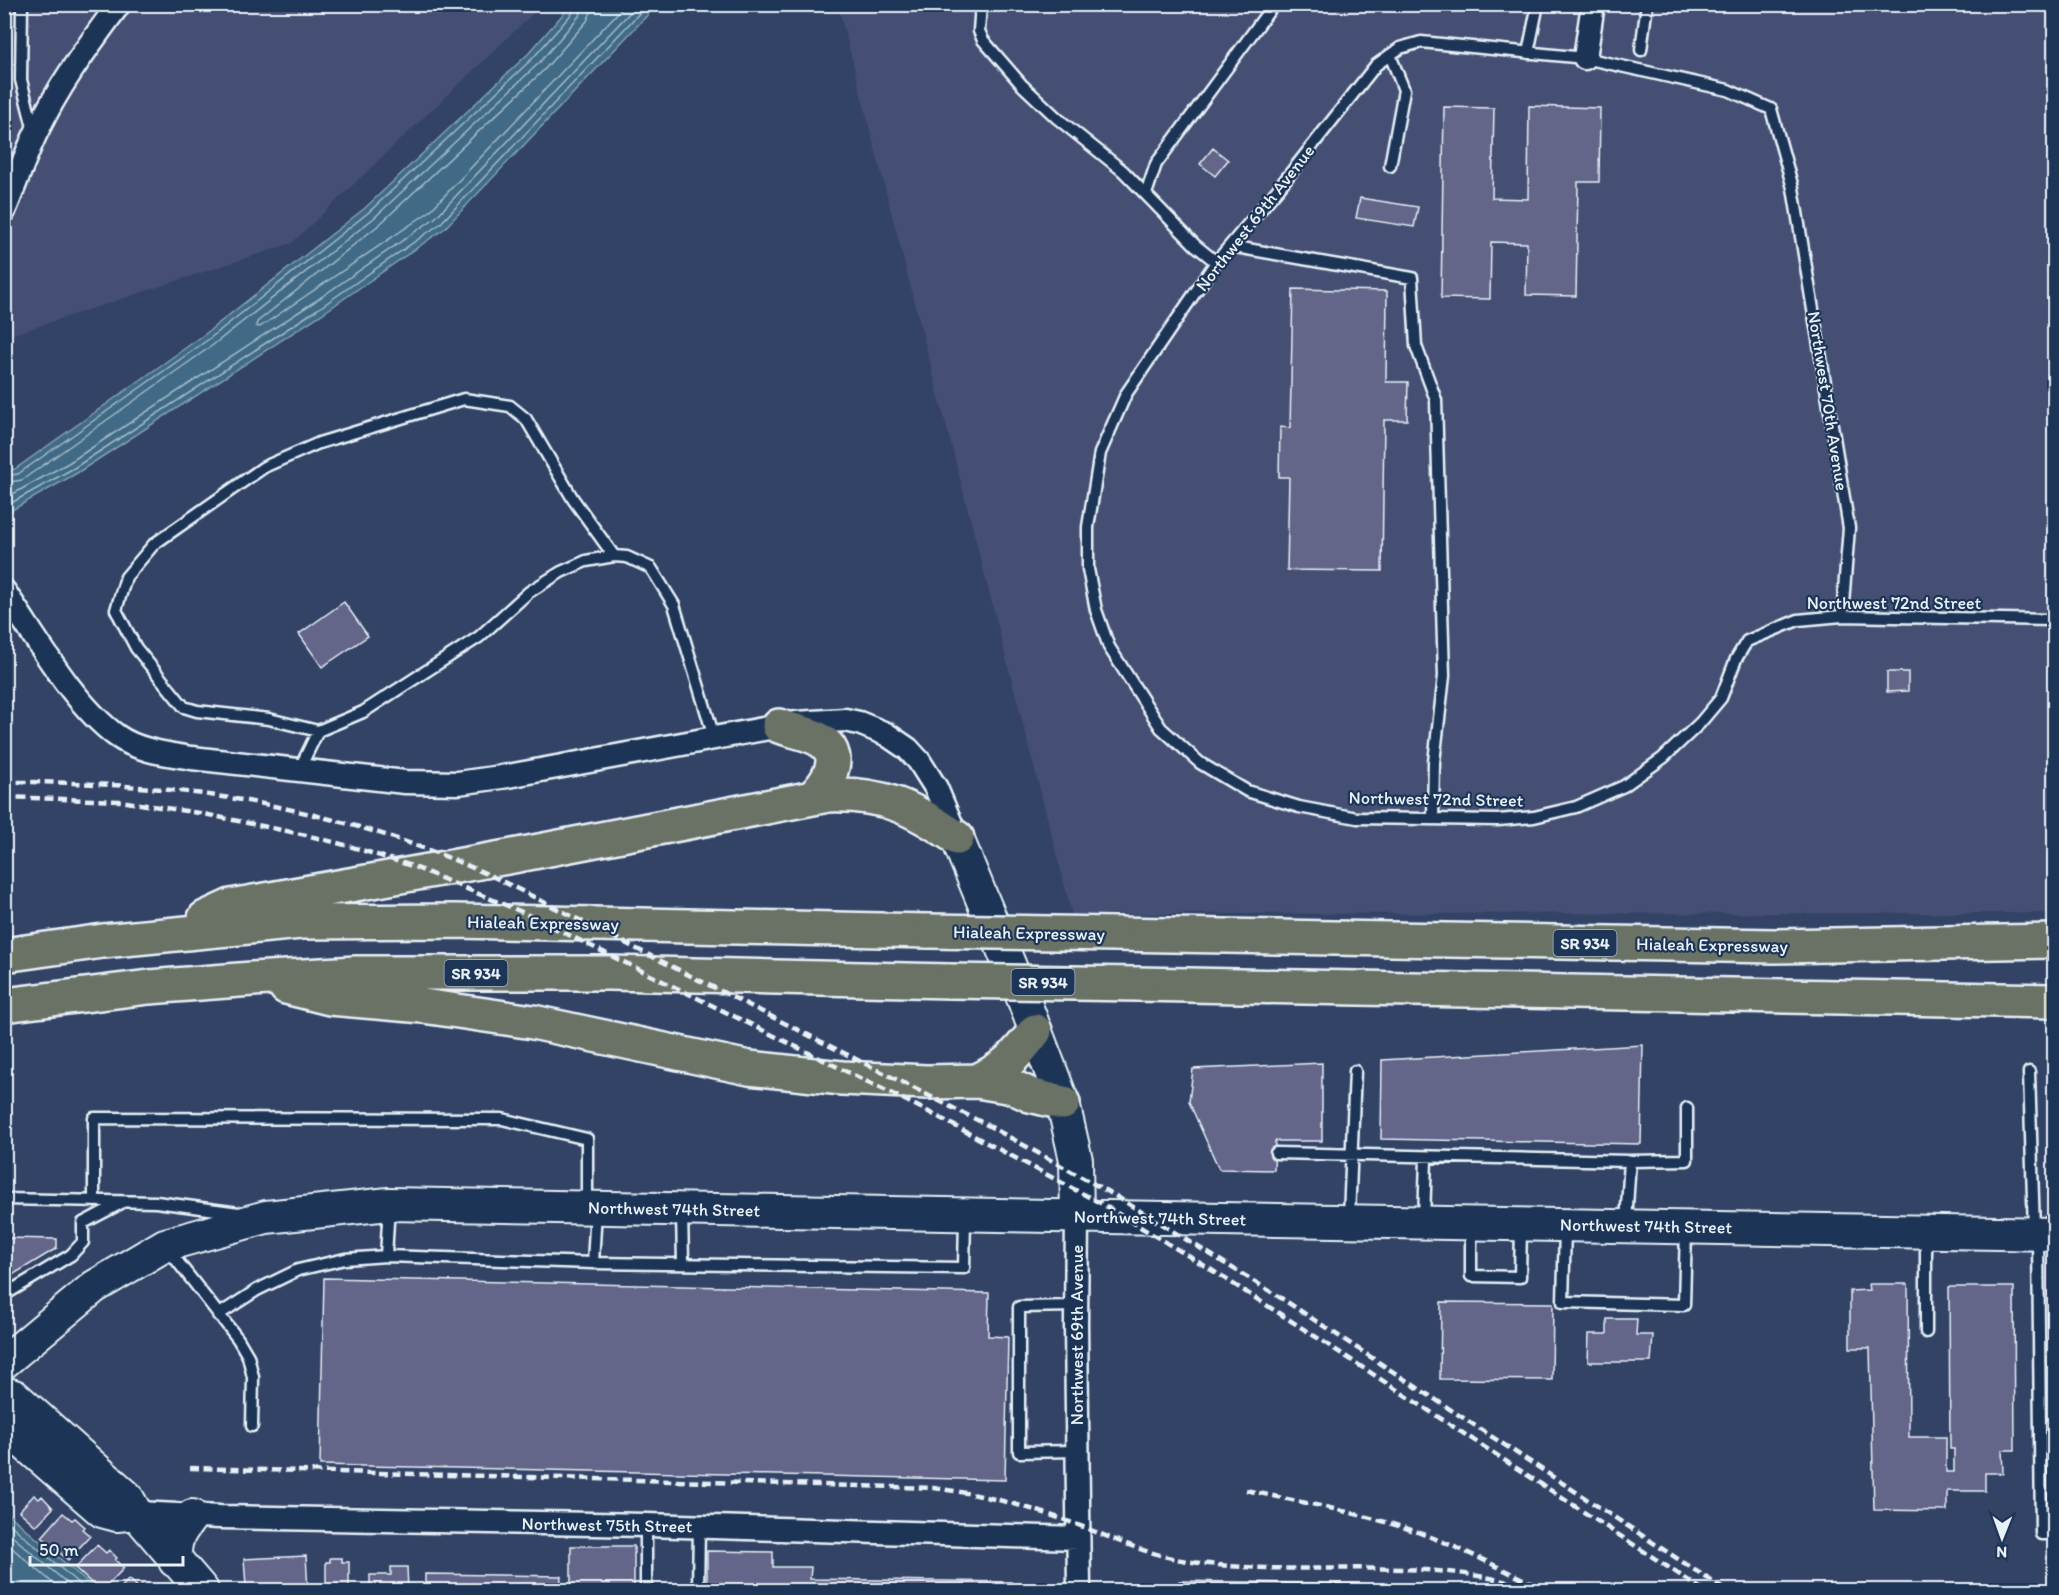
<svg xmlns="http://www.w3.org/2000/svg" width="2059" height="1595" viewBox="0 0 2059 1595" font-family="Itim,sans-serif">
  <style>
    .built { fill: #445073 }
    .water { fill: #406b85; stroke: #83a1b3; stroke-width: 1.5 }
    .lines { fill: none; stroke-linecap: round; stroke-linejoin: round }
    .shore { stroke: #a5bbca; stroke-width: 1.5 }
    .building { fill: #636589; stroke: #e8f1f8; stroke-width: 1.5 }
    .lane-casing { stroke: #e8f1f8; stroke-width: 15 }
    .street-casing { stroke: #e8f1f8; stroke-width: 27 }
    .secondary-casing { stroke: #e8f1f8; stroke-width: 36 }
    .primary-casing { stroke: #e8f1f8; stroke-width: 38 }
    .lane { stroke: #1d3557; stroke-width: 10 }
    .street { stroke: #1d3557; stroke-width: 22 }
    .secondary { stroke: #1d3557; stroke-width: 32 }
    .primary { stroke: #6a7165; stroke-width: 33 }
    .rail { stroke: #e8f1f8; stroke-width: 4.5; stroke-dasharray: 9 4.5; stroke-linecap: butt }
    .primary-bridge-casing { stroke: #e8f1f8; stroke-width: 38; stroke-linecap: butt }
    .primary-bridge { stroke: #6a7165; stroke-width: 33 }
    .labels { text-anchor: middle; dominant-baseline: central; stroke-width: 4.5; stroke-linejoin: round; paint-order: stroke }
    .shield { fill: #1d3557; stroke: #abb9c8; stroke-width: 1.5 }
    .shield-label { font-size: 16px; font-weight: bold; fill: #e8f1f8 }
    .street-label { font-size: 18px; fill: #e8f1f8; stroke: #1d3557 }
  </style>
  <rect width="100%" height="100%" fill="#324366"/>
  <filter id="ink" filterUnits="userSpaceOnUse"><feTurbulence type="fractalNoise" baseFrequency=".0167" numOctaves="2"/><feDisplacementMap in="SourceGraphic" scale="12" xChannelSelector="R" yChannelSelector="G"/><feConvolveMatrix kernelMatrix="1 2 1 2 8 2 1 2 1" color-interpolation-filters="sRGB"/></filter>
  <g filter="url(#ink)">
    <!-- built -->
    <path class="built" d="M4,5h538l-250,238 -287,94z
      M838,5h1216v908l-982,1z"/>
    <!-- water -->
    <path class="water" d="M571,5h86l-213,224 -122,85 -245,159 -72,41v-44l10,-1 190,-135 160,-126 164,-155z
      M5,1511l91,79h-91z"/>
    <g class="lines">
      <!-- shore -->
      <path class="shore" d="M592,4l-1,8 -4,9 -43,49 -164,154 -123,98 -1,4 4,1 169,-115 197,-208
        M4,476l14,-2 191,-135 160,-127 164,-154 41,-47 1,-7
        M4,483l18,-3 191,-135 161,-127 165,-155 41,-48 3,-11
        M4,499l66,-37 244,-160 121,-84 203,-214
        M4,507l70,-39 244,-159 122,-85 208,-220
        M4,1519l82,71
        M4,1529l71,61
        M4,1541l57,49"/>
    </g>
    <!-- building -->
    <path class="building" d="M1529,106l71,2 -1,74h-21l-2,114 -50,-1 1,-52 -36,-1 -1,57 -49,-1 3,-191 50,1 -2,90 36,1z
      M1213,148l15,12 -13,16 -15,-12z
      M1360,198l58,9 -4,20 -58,-9z
      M1293,289l94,2 -1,91h22l-1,38h-23l-2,151 -95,-1 2,-93h-10l1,-50 10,1z
      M344,602l24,34 -46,31 -23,-33z
      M1887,672h21v19l-21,1z
      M1643,1045l-2,99 -260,-5 1,-79z
      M1322,1063v78h-47l-1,29 -55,-1 -30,-67 4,-33z
      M4,1238l53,1v9l-53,32z
      M324,1278l665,15 -1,43 20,1 -3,143 -685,-15z
      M1869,1284h39l1,153h37v35h8v-23h-4l-1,-162h65l1,163h-13l1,23h-18v18h-38v20l-73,-1 -4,-162h-20v-57l20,-1z
      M1441,1302l112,1 -1,77 -112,-1z
      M1607,1319h30l-1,16h17l-2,27h-63l1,-28h18z
      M34,1495l5,4 3,-3 11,12 -17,18 -17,-15z
      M63,1513l9,7 3,-2 10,9 -3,2 8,7 -22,24 -26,-23z
      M97,1545l9,8 3,-3 8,8 -2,2 9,8 -21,22h-4l-24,-22z
      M571,1546h63v44h-63z
      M707,1551l66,1v15h38l-1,12 201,3 8,8h-312z
      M306,1556l2,34h-34v-5l-28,1 -2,-27z
      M330,1558h12v4h7v28h-23v-28h4z
      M391,1567h16l1,23h-38v-15h21z
      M425,1574l136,2 -1,14h-135z
      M129,1579l10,9 3,-3 7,5h-30z
      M1179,1581l234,4 -1,5h-233z"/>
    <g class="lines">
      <defs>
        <path id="lane" d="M22,4l-1,76 13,51
          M981,4l-2,27 4,9 39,45 35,33 66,53 72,74 21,17
          M1641,50l6,-46
          M1528,53l10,-49
          M1390,55l14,35 -14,76
          M1146,194l10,-30 118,-160
          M1230,246l182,32 4,68 20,54 8,276 -10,86 -1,56
          M1842,616l7,-88 -56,-340 -22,-79 -43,-19 -143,-32 -164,-16 -21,6 -24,17 -98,124 -62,73 -90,132 -26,59 -12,74v42l8,41 13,37 52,81 39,35 47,28 52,16 58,11 141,2 36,-3 42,-10 48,-21 39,-28 37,-35 21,-25 15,-39 11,-18 51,-21 44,-4 212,4
          M318,731l-49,-12 -72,-8 -13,-4 -48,-59 -20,-38 10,-33 28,-33 110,-77 55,-24 145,-44 46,7 16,13 47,80 41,57
          M299,770l19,-39 45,-19 116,-75 50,-45 32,-20 25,-11 28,-5 13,1 24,11 23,37 40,132
          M2029,1072l5,158
          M1276,1153l354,8
          M4,1199l152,3 83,11
          M94,1201v-83l408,1 85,20v65
          M682,1210l1,54
          M1349,1217l6,-146
          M1424,1220l2,-62
          M1626,1222l4,-61 57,-1v-52
          M1471,1226v50l49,1 1,-50
          M1565,1229l-2,73 121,3 2,-76
          M1926,1235v97
          M2038,1237l3,297h13
          M167,1248l71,91 10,17 5,21 -1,49
          M386,1256l3,-51
          M593,1263l3,-54
          M4,1295l67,-40 12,-13v-19l38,-20
          M1076,1306l-57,1v145l58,-1
          M218,1315l39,-25 41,-20 47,-11 41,-3 207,7 371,5 1,-50
          M646,1590v-65
          M698,1590l1,-63"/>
        <path id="street" d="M1585,58l8,-54
          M4,211c11,-26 20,-53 32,-78 22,-47 52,-87 83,-129
          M4,591c32,46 68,112 113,145 21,15 51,18 75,22l213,24 53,1 50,-7 288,-53 49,-3 14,3 27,11 22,15 11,12 17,27 21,50
          M1077,1217l-1,107 3,266
          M136,1513l84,4 426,8 432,13"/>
        <path id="secondary" d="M957,838l66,160 40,105 13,57 1,57
          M4,1362l90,-75 71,-42 101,-28 123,-13 1665,30
          M4,1393l10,3 113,101 9,16 66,77
          M4,1426l98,85 15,4 19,-2
          M175,1561c-1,-22 4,-28 17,-45"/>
        <path id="primary" d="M779,726c14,5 32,7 44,16 22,16 3,43 -11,56
          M205,918l26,-12 282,-50 315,-61c56,-2 85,13 129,43
          M1115,934l660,12 279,-5
          M4,955l99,-14 198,-19 153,-1 475,10
          M1137,984l917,17
          M286,987l44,11 93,8 110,16 216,46 93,10 85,4 50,-1 36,6 17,8 33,8
          M4,1005l145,-18 103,-8 104,-6h253l341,8
          M977,1081c28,-13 40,-26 58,-50"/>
      </defs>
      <!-- lane casing -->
      <use href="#lane" class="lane-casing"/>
      <!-- street casing -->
      <use href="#street" class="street-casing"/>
      <!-- secondary casing -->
      <use href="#secondary" class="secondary-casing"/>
      <!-- primary casing -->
      <use href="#primary" class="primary-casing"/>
      <!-- lane -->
      <use href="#lane" class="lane"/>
      <!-- street -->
      <use href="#street" class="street"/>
      <!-- secondary -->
      <use href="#secondary" class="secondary"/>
      <!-- primary -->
      <use href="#primary" class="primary"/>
      <!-- rail -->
      <path class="rail" d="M4,782c174,-1 336,24 494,97l493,248 123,68 167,103 444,292
        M4,797l116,4 79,12 107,22 43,11 63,20 110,46 403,198 177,94 108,65 103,66 390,255
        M190,1468l743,20c50,6 98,19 145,37 36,14 71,30 109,36 115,19 236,-9 348,29
        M1246,1490c57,13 118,23 174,43 44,16 85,38 126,57"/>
      <defs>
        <path id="primary-bridge" d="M929,931l186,3
          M950,981l187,3"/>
      </defs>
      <!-- primary-bridge casing -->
      <use href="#primary-bridge" class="primary-bridge-casing"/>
      <!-- primary-bridge -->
      <use href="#primary-bridge" class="primary-bridge"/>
    </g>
  </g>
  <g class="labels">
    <!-- shield labels -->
    <g class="shield">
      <rect x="1553.5" y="930" width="63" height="26" rx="4.5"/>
      <rect x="444.5" y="960" width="63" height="26" rx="4.5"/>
      <rect x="1011.5" y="969" width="63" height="26" rx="4.5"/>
    </g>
    <g class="shield-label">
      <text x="1585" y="943">SR 934</text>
      <text x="476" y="973">SR 934</text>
      <text x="1043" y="982">SR 934</text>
    </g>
    <!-- street labels -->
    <g class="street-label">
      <text transform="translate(1255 218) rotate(-52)">Northwest 69th Avenue</text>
      <text transform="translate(1828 401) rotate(81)">Northwest 70th Avenue</text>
      <text x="1894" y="603">Northwest 72nd Street</text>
      <text transform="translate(1436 799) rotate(1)">Northwest 72nd Street</text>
      <text transform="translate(543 923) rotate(1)">Hialeah Expressway</text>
      <text transform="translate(1029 933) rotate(1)">Hialeah Expressway</text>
      <text transform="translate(1712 945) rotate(1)">Hialeah Expressway</text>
      <text transform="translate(674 1209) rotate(1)">Northwest 74th Street</text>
      <text transform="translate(1160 1218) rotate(1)">Northwest 74th Street</text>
      <text transform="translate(1646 1226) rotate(1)">Northwest 74th Street</text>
      <text transform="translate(1077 1335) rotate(-90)">Northwest 69th Avenue</text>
      <text transform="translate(607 1525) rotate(1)">Northwest 75th Street</text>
    </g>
  </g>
  <!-- margin -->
  <rect width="2059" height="1595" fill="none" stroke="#1d3557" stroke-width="24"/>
  <rect x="12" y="12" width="2035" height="1571" fill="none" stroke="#e8f1f8" stroke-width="2" filter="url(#ink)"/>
  <!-- north arrow -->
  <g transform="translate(2002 1538) rotate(181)" stroke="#1d3557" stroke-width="4.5" paint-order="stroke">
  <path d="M0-4.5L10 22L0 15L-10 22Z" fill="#e8f1f8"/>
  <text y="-9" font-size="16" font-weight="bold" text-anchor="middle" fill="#e8f1f8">N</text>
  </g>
  <!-- scale -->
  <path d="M30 1556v9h153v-9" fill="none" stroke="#e8f1f8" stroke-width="3"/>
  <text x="39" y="1556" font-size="18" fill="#e8f1f8" stroke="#1d3557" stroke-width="4.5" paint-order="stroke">50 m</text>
</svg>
